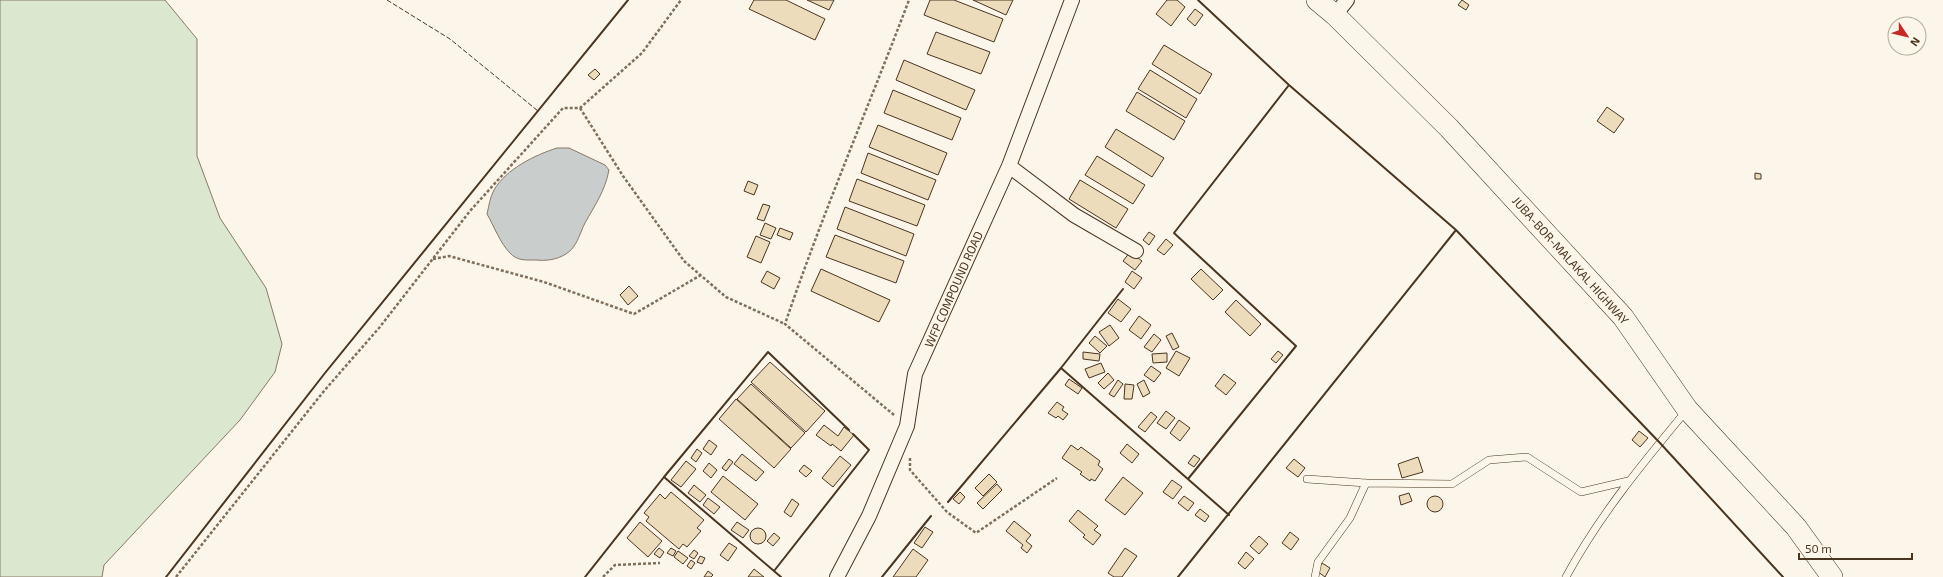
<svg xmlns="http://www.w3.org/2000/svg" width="1943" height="577" viewBox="0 0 1943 577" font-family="'Exo 2',sans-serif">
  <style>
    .green { fill: #dce7d0; stroke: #887966 }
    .water { fill: #c9cecd; stroke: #887966 }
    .building { fill: #ecdcbc; stroke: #4a3520 }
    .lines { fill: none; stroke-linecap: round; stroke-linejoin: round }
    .service-casing { stroke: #4a3520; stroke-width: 8 }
    .minor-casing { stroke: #4a3520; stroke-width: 16 }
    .primary-casing { stroke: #4a3520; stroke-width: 22 }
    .path { stroke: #7f6f5c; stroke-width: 2.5; stroke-dasharray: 3 2; stroke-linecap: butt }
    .service { stroke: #fbf6e9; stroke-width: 7 }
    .minor { stroke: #fbf6e9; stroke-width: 14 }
    .primary { stroke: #fbf6e9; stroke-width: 21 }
    .fence { stroke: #4a3520; stroke-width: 1; stroke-dasharray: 5 2; stroke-linecap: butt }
    .wall { stroke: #4a3520; stroke-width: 2 }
    .labels { text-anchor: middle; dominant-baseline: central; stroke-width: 3; stroke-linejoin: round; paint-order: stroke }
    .street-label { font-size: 12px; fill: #4a3520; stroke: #fbf6e9 }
  </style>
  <rect width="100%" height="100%" fill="#fbf6e9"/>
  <!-- green -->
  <path class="green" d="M0,0h165l32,39v117l23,62 46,70 16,56 -7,28 -35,48 -136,145 -2,12h-102z"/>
  <!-- water -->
  <path class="water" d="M557,148h12l36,17 4,5c-4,21 -14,35 -24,53 -6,12 -8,24 -19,31 -10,6 -20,7 -30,6 -10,0 -19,1 -26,-7 -10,-10 -16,-27 -23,-39 2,-8 3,-17 7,-24 12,-21 41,-35 63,-42z"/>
  <!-- building -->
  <path class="building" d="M754,0h32l39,19 -10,21 -66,-31z
    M807,0h27l-5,10z
    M930,0h24l49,19 -9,23 -70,-27z
    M973,0h40l-7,15z
    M1167,0h10l8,7 -14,19 -15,-12z
    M1462,0l7,5 -3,5 -8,-5z
    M1195,9l8,6 -8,11 -8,-7z
    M936,32l54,20 -9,22 -54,-20z
    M1164,45l48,29 -12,20 -48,-30z
    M904,60l71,30 -9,20 -70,-30z
    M595,69l5,5 -6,6 -6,-5z
    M1150,70l47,29 -11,19 -48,-29z
    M893,90l68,28 -9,22 -68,-27z
    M1137,92l48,29 -11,19 -48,-29z
    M1607,107l17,12 -10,14 -17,-12z
    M878,125l69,28 -9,22 -69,-28z
    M1116,129l48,29 -12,19 -47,-30z
    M868,153l68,27 -8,20 -67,-27z
    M1097,156l48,29 -12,19 -48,-29z
    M1755,173l6,1v5h-6z
    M857,179l68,26 -8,21 -68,-25z
    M1080,180l48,29 -12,19 -47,-29z
    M748,181l10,4 -4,10 -10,-4z
    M763,204l7,2 -6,15 -7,-2z
    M845,207l69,27 -8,22 -69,-27z
    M765,223l11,5 -5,11 -11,-4z
    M780,228l13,5 -3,7 -13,-5z
    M1149,232l6,4 -6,9 -6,-5z
    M835,235l69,26 -8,22 -70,-26z
    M756,236l14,6 -9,21 -14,-6z
    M1166,239l7,6 -9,10 -7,-5z
    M1130,252l12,9 -7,9 -12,-9z
    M821,269l69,31 -11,22 -68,-31z
    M1201,269l22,21 -10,10 -22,-21z
    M767,271l13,7 -6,11 -13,-7z
    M1132,271l10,7 -8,11 -9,-7z
    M629,286l9,10 -10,9 -8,-10z
    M1118,299l13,10 -10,13 -13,-9z
    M1236,300l25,24 -11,12 -25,-24z
    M1139,316l12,9 -10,14 -12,-9z
    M1110,325l9,13 -10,8 -10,-14z
    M1172,333l7,14 -6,3 -7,-14z
    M1154,334l7,6 -9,12 -8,-5z
    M1095,336l12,10 -7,7 -11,-10z
    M1176,351l14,7 -11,18 -13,-8z
    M1278,351l5,4 -7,8 -5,-4z
    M1083,352l17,2 -1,7 -16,-2z
    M1167,353v9l-14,1 -1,-9z
    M770,362l55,49 -19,21 -55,-50z
    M1101,363l4,9 -16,6 -4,-9z
    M1151,366l10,7 -7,9 -10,-7z
    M1108,373l6,7 -10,9 -6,-6z
    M1224,374l12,9 -10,12 -11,-9z
    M1069,379l13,9 -4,6 -13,-9z
    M1118,380l5,4 -9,13 -5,-3z
    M1144,380l6,13 -7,4 -6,-13z
    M751,384l54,49 -14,15 -54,-49z
    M1125,384l9,1 -2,14h-8z
    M736,399l55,50 -17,19 -55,-49z
    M1057,402l7,5 -2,3 6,4 -5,6 -5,-4 -2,2 -8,-5z
    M1166,411l9,7 -9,11 -9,-6z
    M1151,412l6,5 -12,15 -7,-5z
    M1179,420l11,8 -10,13 -10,-8z
    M824,425l14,11 6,-9 10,8 -13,16 -9,-7 -1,2 -15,-11z
    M1639,431l9,7 -8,9 -8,-7z
    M709,440l8,6 -6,9 -8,-6z
    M1127,444l12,10 -7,9 -12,-10z
    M1071,445l7,5 3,-3 19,14 -2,4 5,4 -8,12 -4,-2 -1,2 -10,-7 2,-2 -20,-14z
    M697,449l5,4 -6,9 -5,-4z
    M742,454l22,18 -8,9 -22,-17z
    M1194,455l6,4 -6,8 -6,-4z
    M840,456l11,9 -18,22 -11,-9z
    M1418,457l5,15 -21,6 -4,-14z
    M729,459l4,3 -7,9 -4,-3z
    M1294,459l11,9 -7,9 -12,-9z
    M686,461l10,8 -15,18 -10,-7z
    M709,463l8,7 -6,8 -8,-7z
    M804,465l8,6 -6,6 -7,-6z
    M989,474l8,8 -14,14 -8,-8z
    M723,476l35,28 -13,16 -34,-28z
    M1123,477l20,16 -18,22 -20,-15z
    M1172,480l10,7 -9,12 -10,-7z
    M997,484l5,6 -19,19 -6,-6z
    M694,485l12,10 -6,7 -12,-9z
    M671,492l33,28 -7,8 4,3 -14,16 -4,-3 -4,5 -33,-28 3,-4 -5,-4 16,-19 5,5z
    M960,492l5,5 -6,7 -6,-5z
    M1409,493l3,8 -11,4 -2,-9z
    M1427 504a8 8 0 1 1 16 0a8 8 0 1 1-16 0Z
    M1184,496l10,7 -6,8 -10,-8z
    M708,498l12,9 -6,7 -11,-9z
    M792,499l7,5 -8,13 -7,-5z
    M1200,509l9,7 -4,6 -10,-7z
    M1078,510l20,16 -4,4 7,5 -8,10 -10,-8 2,-2 -16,-14z
    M1014,521l17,14 -5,6 6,5 -5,7 -6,-5 2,-3 -17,-14z
    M640,522l22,19 -14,16 -21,-19z
    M737,522l12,8 -6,8 -12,-8z
    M925,527l8,5 -11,16 -8,-5z
    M750 536a8 8 0 1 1 16 0a8 8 0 1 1-16 0Z
    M1290,532l9,7 -8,11 -9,-7z
    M774,533l6,5 -7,8 -6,-5z
    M1259,536l9,8 -9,10 -9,-8z
    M729,543l8,5 -9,13 -8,-6z
    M659,548l5,4 -4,6 -6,-4z
    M671,548l5,3 -3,5 -6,-3z
    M1125,548l12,8 -15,21h-8l-6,-4z
    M913,549l15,11 -12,17h-23z
    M694,550l4,3 -4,6 -5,-3z
    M678,551l10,7 -5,6 -9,-7z
    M1246,552l8,7 -9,10 -7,-6z
    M700,556l5,2 -3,6 -5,-2z
    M691,560l4,3 -4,6 -4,-3z
    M1322,563l8,5 -5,9 -8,-6z
    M754,569l10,8h-16z
    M708,571l5,4 -2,2h-7z"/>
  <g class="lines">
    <defs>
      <path id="service" d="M1307,479l59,4 86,1 37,-24 38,-3 54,35 47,-11
        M1315,577l3,-15 32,-44 16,-35
        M1566,577c33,-61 76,-113 120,-166"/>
      <path id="minor" d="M1335,15l12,-15
        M1009,166l65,49 62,36
        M837,577l32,-61 38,-90 8,-52 94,-208 63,-166"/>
      <path id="primary" d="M1317,0l18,15 114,113 174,189 64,92 109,118 36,50"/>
    </defs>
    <!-- service casing -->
    <use href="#service" class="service-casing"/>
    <!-- minor casing -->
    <use href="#minor" class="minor-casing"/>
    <!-- primary casing -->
    <use href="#primary" class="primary-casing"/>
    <!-- path -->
    <path class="path" d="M580,108l43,68 61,85 42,36 59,27
      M433,259l16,-3 95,26 90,32 67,-39
      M894,415l-109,-91c37,-109 83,-216 124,-324
      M910,458v12l37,42 29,21 81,-55
      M176,577l148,-186 55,-63 91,-117 93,-103h17l62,-55 39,-53
      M603,577l12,-12 45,-2"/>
    <!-- service -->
    <use href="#service" class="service"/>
    <!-- minor -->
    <use href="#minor" class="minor"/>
    <!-- primary -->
    <use href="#primary" class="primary"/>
    <!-- fence -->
    <path class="fence" d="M387,0l63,39 88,72"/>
    <!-- wall -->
    <path class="wall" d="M1198,0l91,85 167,145 204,213 123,134
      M1061,368l168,147
      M664,477l104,-125 81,78
      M1188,479l108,-133 -122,-113 115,-148
      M948,502l113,-134 62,-79
      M774,571l95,-121 -16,-16
      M166,577l159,-204 303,-373
      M585,577l79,-100 117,100
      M882,577l49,-61
      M1178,577l278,-347"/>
  </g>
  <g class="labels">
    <!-- street labels -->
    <g class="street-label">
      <text transform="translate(1571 260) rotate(48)">JUBA-BOR-MALAKAL HIGHWAY</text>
      <text transform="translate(953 289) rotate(-66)">WFP COMPOUND ROAD</text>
    </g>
  </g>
  <!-- north arrow -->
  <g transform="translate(1907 36) rotate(125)"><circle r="19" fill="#fbf6e9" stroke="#b4a999"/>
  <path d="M0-3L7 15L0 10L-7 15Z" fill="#c62828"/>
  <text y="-6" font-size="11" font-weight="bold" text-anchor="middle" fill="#4a3520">N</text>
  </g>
  <!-- scale -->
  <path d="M1799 553v6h113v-6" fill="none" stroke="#4a3520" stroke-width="2"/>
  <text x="1805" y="553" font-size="12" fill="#4a3520" stroke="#fbf6e9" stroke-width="3" paint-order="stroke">50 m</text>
</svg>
